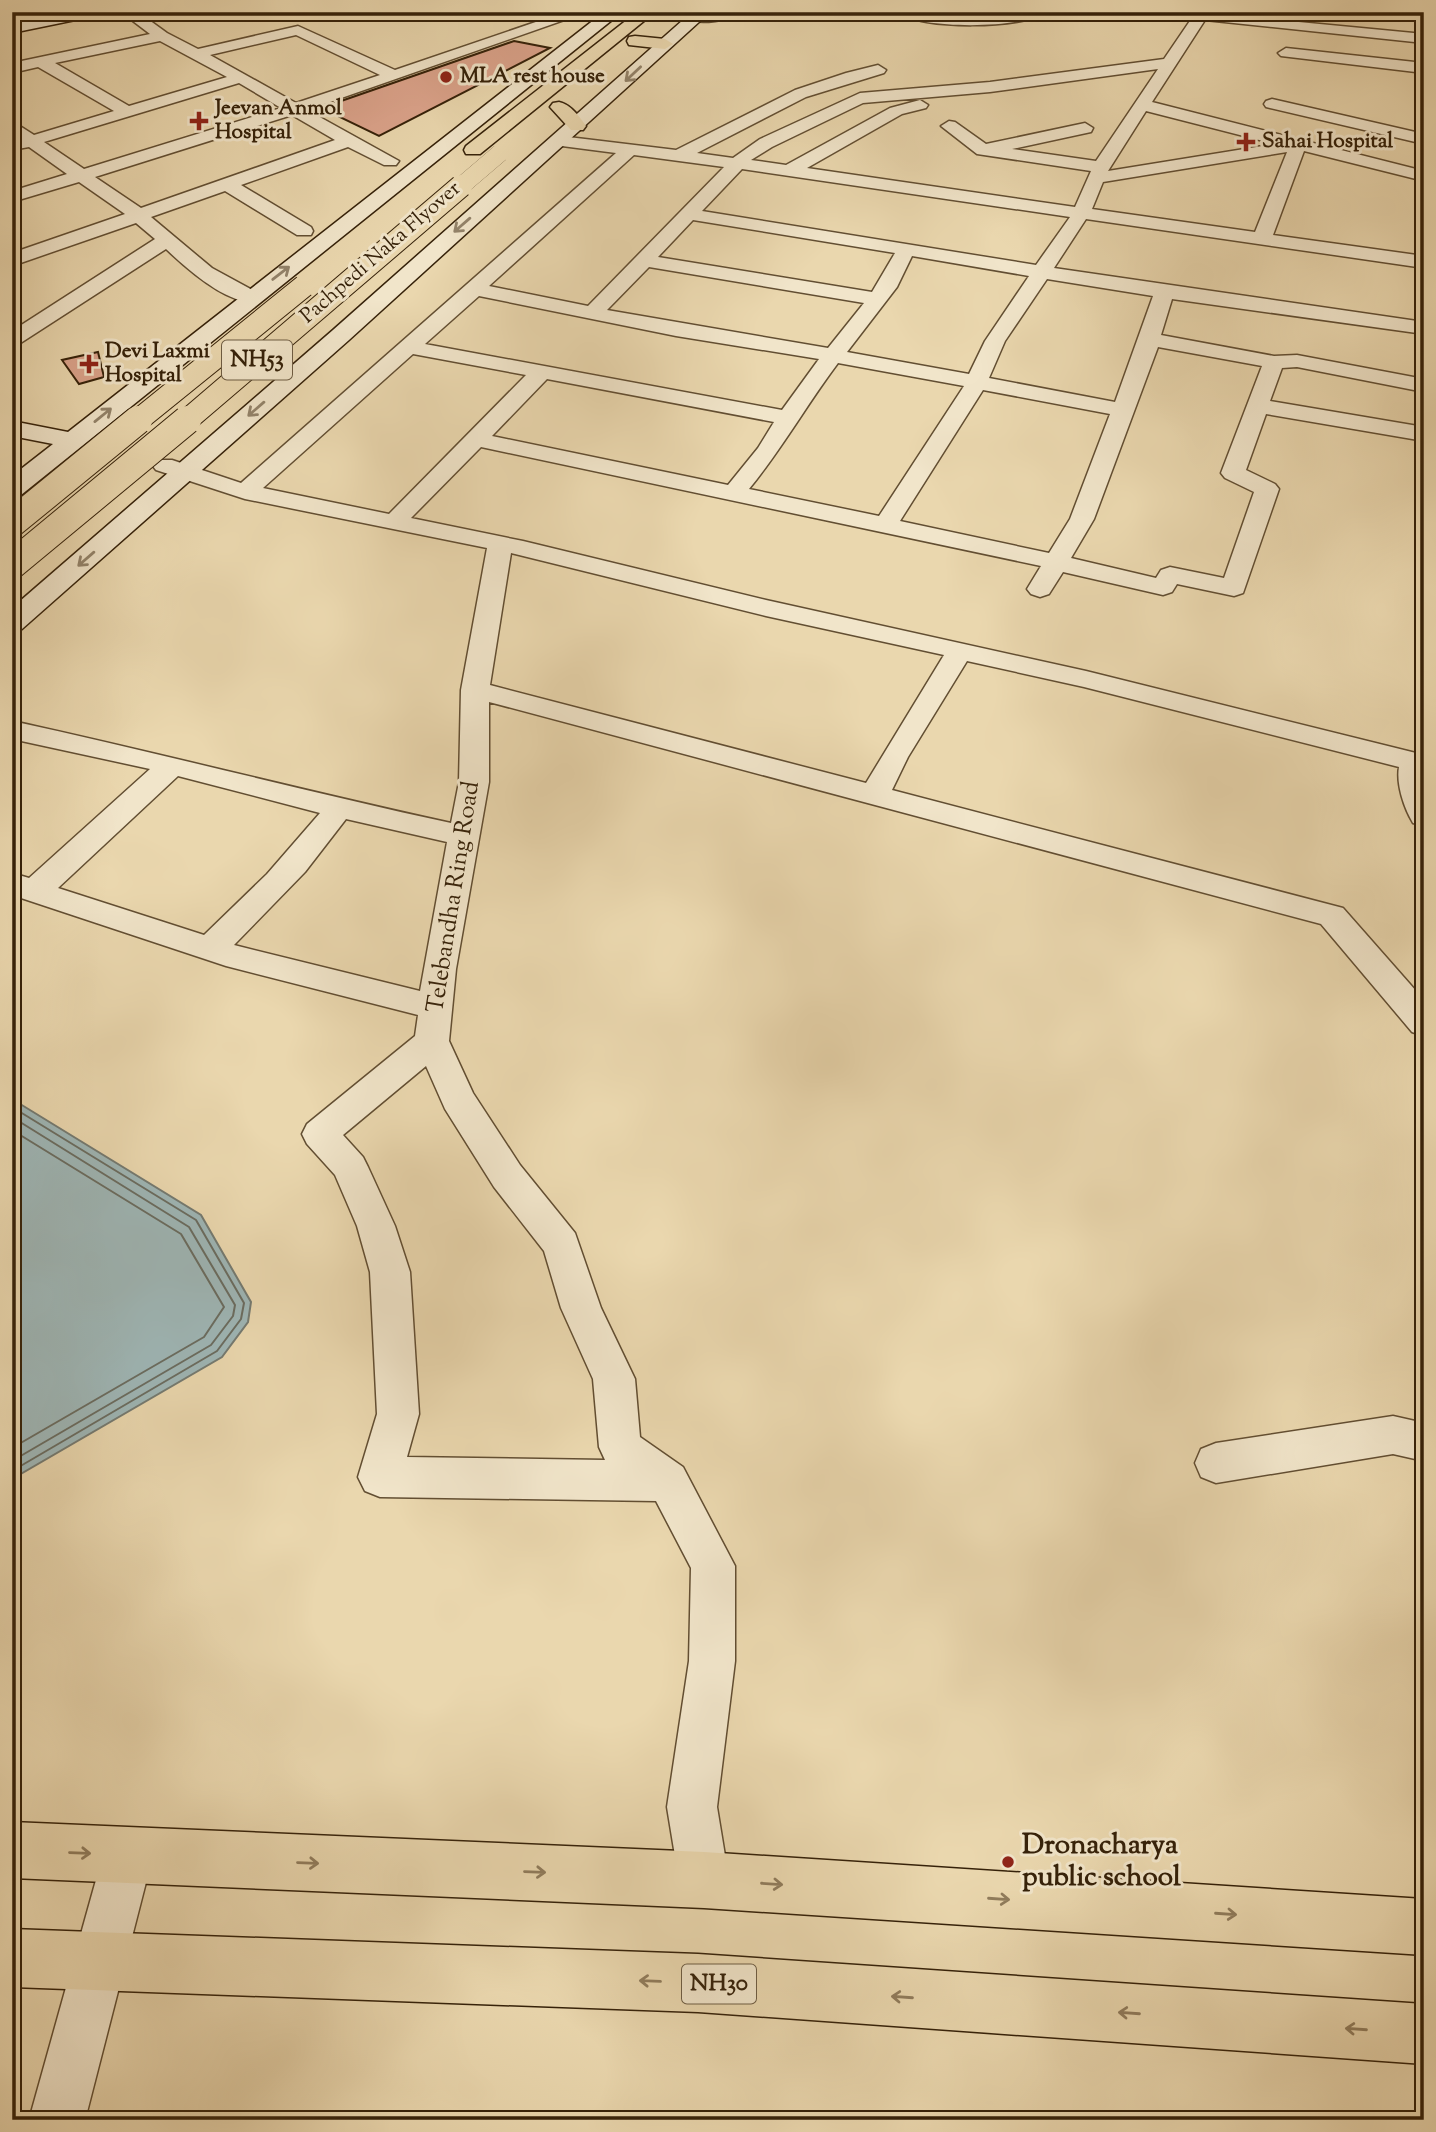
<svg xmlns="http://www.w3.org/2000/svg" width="1436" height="2132" viewBox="0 0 1436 2132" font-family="'Sorts Mill Goudy',serif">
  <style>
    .water { fill: #9eb6b6; stroke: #747a71; stroke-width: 2 }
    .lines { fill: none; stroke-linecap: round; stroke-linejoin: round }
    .shore { stroke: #6a6c60; stroke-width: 2 }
    .building { fill: #dba38b; stroke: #352109; stroke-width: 2 }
    .street-casing { stroke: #624e32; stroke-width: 3 }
    .secondary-casing { stroke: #352109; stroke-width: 3 }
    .highway-casing { stroke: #352109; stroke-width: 3 }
    .street { fill: #f1e5ca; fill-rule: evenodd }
    .secondary { fill: #f1e5ca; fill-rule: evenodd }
    .highway { fill: #ead7ae; fill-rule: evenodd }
    .highway-bridge-far2-casing { stroke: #352109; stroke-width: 18; stroke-linecap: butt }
    .highway-bridge-far1-casing { stroke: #352109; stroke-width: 24; stroke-linecap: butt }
    .highway-bridge-casing { stroke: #352109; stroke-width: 30; stroke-linecap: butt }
    .highway-bridge-far2 { stroke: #ead7ae; stroke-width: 18 }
    .highway-bridge-far1 { stroke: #ead7ae; stroke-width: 22 }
    .highway-bridge { stroke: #ead7ae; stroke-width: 28 }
    .oneway { stroke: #93836a }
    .oneway2 { stroke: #907c5c }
    .poi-dot { fill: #8f2418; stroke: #f1e5ca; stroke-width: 2.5 }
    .labels { text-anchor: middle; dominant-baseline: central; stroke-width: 6; stroke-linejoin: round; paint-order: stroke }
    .far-poi-label { font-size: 21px; font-weight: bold; fill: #352109; stroke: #f1e5ca; text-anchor: start }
    .far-street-label { font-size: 21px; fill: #352109; stroke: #f1e5ca }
    .shield { fill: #f1e5ca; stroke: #6d5c43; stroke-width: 2 }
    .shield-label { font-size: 23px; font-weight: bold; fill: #352109 }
    .street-label { font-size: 24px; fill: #352109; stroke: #f1e5ca }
    .near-poi-label { font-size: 28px; font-weight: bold; fill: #352109; stroke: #f1e5ca; text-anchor: start }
  </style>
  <rect width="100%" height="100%" fill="#ead7ae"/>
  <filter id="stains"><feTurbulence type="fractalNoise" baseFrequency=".00286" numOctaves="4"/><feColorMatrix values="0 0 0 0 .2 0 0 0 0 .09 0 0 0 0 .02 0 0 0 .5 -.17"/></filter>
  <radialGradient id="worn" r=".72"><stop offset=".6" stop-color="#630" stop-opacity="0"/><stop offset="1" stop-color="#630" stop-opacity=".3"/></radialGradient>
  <!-- water -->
  <path class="water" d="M12,1099l189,116 50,87 -3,20 -26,35 -210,122z"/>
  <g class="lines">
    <!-- shore -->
    <path class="shore" d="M12,1107l184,113 48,83 -3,16 -24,32 -205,120
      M12,1117l177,110 46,78 -2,11 -22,29 -199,116
      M12,1130l169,104 43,73 -20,30 -192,111"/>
  </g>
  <!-- building -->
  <path class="building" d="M514,41l36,7 -171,88 -58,-28z
    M98,352l6,25 -25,7 -17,-24z"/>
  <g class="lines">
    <defs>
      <path id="street" d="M121,12h17l29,21 31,16 100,-23 97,44 170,-58h22l-280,98 92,51 -3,4h-12l-36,-18 -107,38 70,42 2,4 -2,4h-14l-72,-44 -74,26 61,51 46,25 3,4 -3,4c-28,7 -73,-34 -92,-52l-147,95 -7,2v-15l143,-92 -19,-16 -124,43v-13l113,-39 -46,-32 -67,20v-11l55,-17 -38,-27 -17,3v-9l7,-2 -7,-5v-13l22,14 80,-24 -76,-44 -26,6v-10l138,-29zM296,35l84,40 -84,28 -86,-48zM160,41l67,36 -98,29 -74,-43zM239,83l42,25 -197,61 -40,-27zM292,115l43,25 -194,68 -46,-31z
        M704,12h39c-10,8 -46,14 -55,6l2,-3z
        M898,12l74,5 74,-5c-20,17 -128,18 -148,0z
        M1196,12l228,22v9l-219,-23 -53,82 272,69v10l-120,-30 -31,84 151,21v12l-338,-49 -32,49 370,54v12l-252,-35 -11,36 113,21 23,-1 127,24v13l-127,-25 -15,1 -12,33 154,26v14l-158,-27 -20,56 29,14 4,5 -36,104 -9,3 -57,-12 -5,8 -9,3 -100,-23 -14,22 -9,3 -9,-3 -4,-5 14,-23 -560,-119 -70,71 112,23 243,59 320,71 338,84v71l-11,-3c-9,-15 -17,-39 -14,-56l-315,-80 -117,-26 -59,96 -16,33 451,118 81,92v36l-12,-4 -91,-108 -832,-222v80l-33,187 -7,72 24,52 47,72 55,68 26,75 34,71 5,58 43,30 52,99v95l-18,146 12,73 -7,18 -18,7 -18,-7 -7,-18 -12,-73 22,-146 2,-93 -35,-67 -276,-4 -15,-6 -7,-14 19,-63 -7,-142 -13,-46 -22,-51 -28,-31 -5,-10 5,-10 108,-88 3,-21 -192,-49 -214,-71v-22l17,5 121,-109 -138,-30v-18c147,32 292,70 439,102l8,-41 2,-92 26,-142 -242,-49 -89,-29 -4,-5 4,-5h16l69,23 375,-330 -62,-8 -2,-4 2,-4 6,-1 116,14 119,-60 51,-17 32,-8 8,5 -2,3 -78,24 -109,56 36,5 27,-19 100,-46 130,-11 174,-23zM1158,69l-62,92 -84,-12 79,-17 2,-4 -8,-5 -99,21 -31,-22 -6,-1 -8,5 36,28 114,17 -16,36 -268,-39 95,-54 24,-6 2,-3 -8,-5 -30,8 -104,57 -35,-5 21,-13 91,-44 127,-11zM1146,111l129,33 -167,27zM1287,152l-32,80 -163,-23 11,-27zM634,155l90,12 -136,139 -99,-20zM742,169l328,48 -34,48 -334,-54zM693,220l202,33 -23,39 -214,-35zM912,256l117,20 -44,65 -16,33 -122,-22 50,-65zM649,267l215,36 -36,45 -221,-38zM1047,279l106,17 -38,106 -126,-24 16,-37zM479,296l197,40 143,23 -37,51 -357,-66zM1158,347l104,19 -41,107 4,5 29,14 -30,86 -54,-11 -9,3 -5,8 -85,-20 23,-39zM413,354l113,21 -137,139 -126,-26zM838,363l126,23 -85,130 -130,-27c33,-40 58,-85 89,-126zM547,379l227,43 -16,26 -30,37 -236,-49zM983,390l127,24 -40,105 -21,34 -149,-32zM511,553l255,63 178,39 -78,128 -376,-98zM178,776l142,37 -53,61 -63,61 -146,-47zM346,819l101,23 -27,149 -186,-46 71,-73zM426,1066l19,43 49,78 50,64 17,57 32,71 6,68 6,13 -198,-3 12,-43 -9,-142 -15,-46 -27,-59 -5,-10 -20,-22z
        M1286,48l138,15v10l-143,-17 -3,-3z
        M1272,99l152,35v10l-158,-37 -2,-3 2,-3z
        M1393,1416l31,7v38l-31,-7 -177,29 -15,-6 -6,-14 6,-14 15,-6z
        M128,1830l18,7 7,18 -68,265h-56l74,-265 7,-18z"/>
      <path id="secondary" d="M65,12h33l-8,5 -78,16v-10z
        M604,12h18l-601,483 -9,2v-21l41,-32 -41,-8v-15l56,11z
        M692,12h18l-361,328 -327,289 -10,3v-24l321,-278z"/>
      <path id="highway" d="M637,12h18l-175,142h-14l-2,-4 2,-4z
        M635,36l30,3 8,5 -8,5 -36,-4 -2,-4 2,-4z
        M559,102c11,2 21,15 27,24l-3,4h-12l-21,-23 3,-4z
        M12,1822l692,30 720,47v56l-720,-47 -692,-30z
        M12,1929l686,25 726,50v60l-726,-52 -686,-25z"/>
    </defs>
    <!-- street casing -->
    <use href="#street" class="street-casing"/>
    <!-- secondary casing -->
    <use href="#secondary" class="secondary-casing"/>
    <!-- highway casing -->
    <use href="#highway" class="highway-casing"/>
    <!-- street -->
    <use href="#street" class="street"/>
    <!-- secondary -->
    <use href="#secondary" class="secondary"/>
    <!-- highway -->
    <use href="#highway" class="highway"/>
    <defs>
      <path id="highway-bridge-far2" d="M459,188l41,-35"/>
      <path id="highway-bridge-far1" d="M136,422l168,-136
        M185,422l276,-236"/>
      <path id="highway-bridge" d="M12,523l126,-103
        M12,565l175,-145"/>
    </defs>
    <!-- highway-bridge-far2 casing -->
    <use href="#highway-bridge-far2" class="highway-bridge-far2-casing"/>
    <!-- highway-bridge-far1 casing -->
    <use href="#highway-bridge-far1" class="highway-bridge-far1-casing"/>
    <!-- highway-bridge casing -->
    <use href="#highway-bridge" class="highway-bridge-casing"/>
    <!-- highway-bridge-far2 -->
    <use href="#highway-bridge-far2" class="highway-bridge-far2"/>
    <!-- highway-bridge-far1 -->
    <use href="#highway-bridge-far1" class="highway-bridge-far1"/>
    <!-- highway-bridge -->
    <use href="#highway-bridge" class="highway-bridge"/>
  </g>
  <!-- one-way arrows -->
  <defs><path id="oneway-shaft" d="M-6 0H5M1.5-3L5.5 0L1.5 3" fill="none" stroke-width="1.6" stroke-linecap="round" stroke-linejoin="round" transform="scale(1.75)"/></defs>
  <g class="oneway">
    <use href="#oneway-shaft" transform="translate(633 74) rotate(137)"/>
    <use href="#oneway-shaft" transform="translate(462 225) rotate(139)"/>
    <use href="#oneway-shaft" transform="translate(281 273) rotate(-38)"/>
    <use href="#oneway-shaft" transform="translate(256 409) rotate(139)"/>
    <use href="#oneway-shaft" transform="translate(103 415) rotate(-39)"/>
    <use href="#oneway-shaft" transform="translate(86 559) rotate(139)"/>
  </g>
  <g class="oneway2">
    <use href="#oneway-shaft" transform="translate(80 1853) rotate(2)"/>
    <use href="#oneway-shaft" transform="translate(308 1863) rotate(2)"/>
    <use href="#oneway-shaft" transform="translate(535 1872) rotate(2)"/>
    <use href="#oneway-shaft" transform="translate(772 1884) rotate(4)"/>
    <use href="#oneway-shaft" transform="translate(999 1899) rotate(4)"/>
    <use href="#oneway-shaft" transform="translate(1226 1914) rotate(4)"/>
    <use href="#oneway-shaft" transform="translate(650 1981) rotate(-178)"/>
    <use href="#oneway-shaft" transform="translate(902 1997) rotate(-176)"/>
    <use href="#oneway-shaft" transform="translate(1129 2013) rotate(-176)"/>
    <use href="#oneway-shaft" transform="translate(1356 2029) rotate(-176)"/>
  </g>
  <!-- markers -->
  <g class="poi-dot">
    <circle cx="446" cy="77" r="7"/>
    <path d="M195.5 110.5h7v7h7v7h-7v7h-7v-7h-7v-7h7z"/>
    <path d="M1242.5 131.5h7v7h7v7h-7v7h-7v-7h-7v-7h7z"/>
    <path d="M85.5 353.5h7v7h7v7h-7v7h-7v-7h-7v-7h7z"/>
    <circle cx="1008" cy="1862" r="7"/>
  </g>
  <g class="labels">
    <!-- far-poi labels -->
    <g class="far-poi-label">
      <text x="460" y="77">MLA rest house</text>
      <text x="215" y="109">Jeevan Anmol<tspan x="215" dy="24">Hospital</tspan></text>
      <text x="1262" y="142">Sahai Hospital</text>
      <text x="105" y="352">Devi Laxmi<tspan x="105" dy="24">Hospital</tspan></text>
    </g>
    <!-- far-street labels -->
    <g class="far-street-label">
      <text transform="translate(381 253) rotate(-41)">Pachpedi Naka Flyover</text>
    </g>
    <!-- shield labels -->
    <g class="shield">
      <rect x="222" y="340.5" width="70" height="39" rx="5"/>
      <rect x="682" y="1964.5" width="74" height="39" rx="5"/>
    </g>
    <g class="shield-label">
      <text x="257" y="360">NH53</text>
      <text x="719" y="1984">NH30</text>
    </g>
    <!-- street labels -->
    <g class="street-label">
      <text transform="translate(454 897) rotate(-81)">Telebandha Ring Road</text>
    </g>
    <!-- near-poi labels -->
    <g class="near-poi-label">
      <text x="1022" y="1846">Dronacharya<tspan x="1022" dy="32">public school</tspan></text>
    </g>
  </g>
  <!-- margin -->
  <rect width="1436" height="2132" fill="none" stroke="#ead7ae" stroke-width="42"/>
  <rect x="14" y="14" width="1408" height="2104" fill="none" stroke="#352109" stroke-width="3.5"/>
  <rect x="21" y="21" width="1394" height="2090" fill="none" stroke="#352109" stroke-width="2"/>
  <rect width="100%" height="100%" filter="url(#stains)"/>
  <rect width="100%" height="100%" fill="url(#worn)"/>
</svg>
